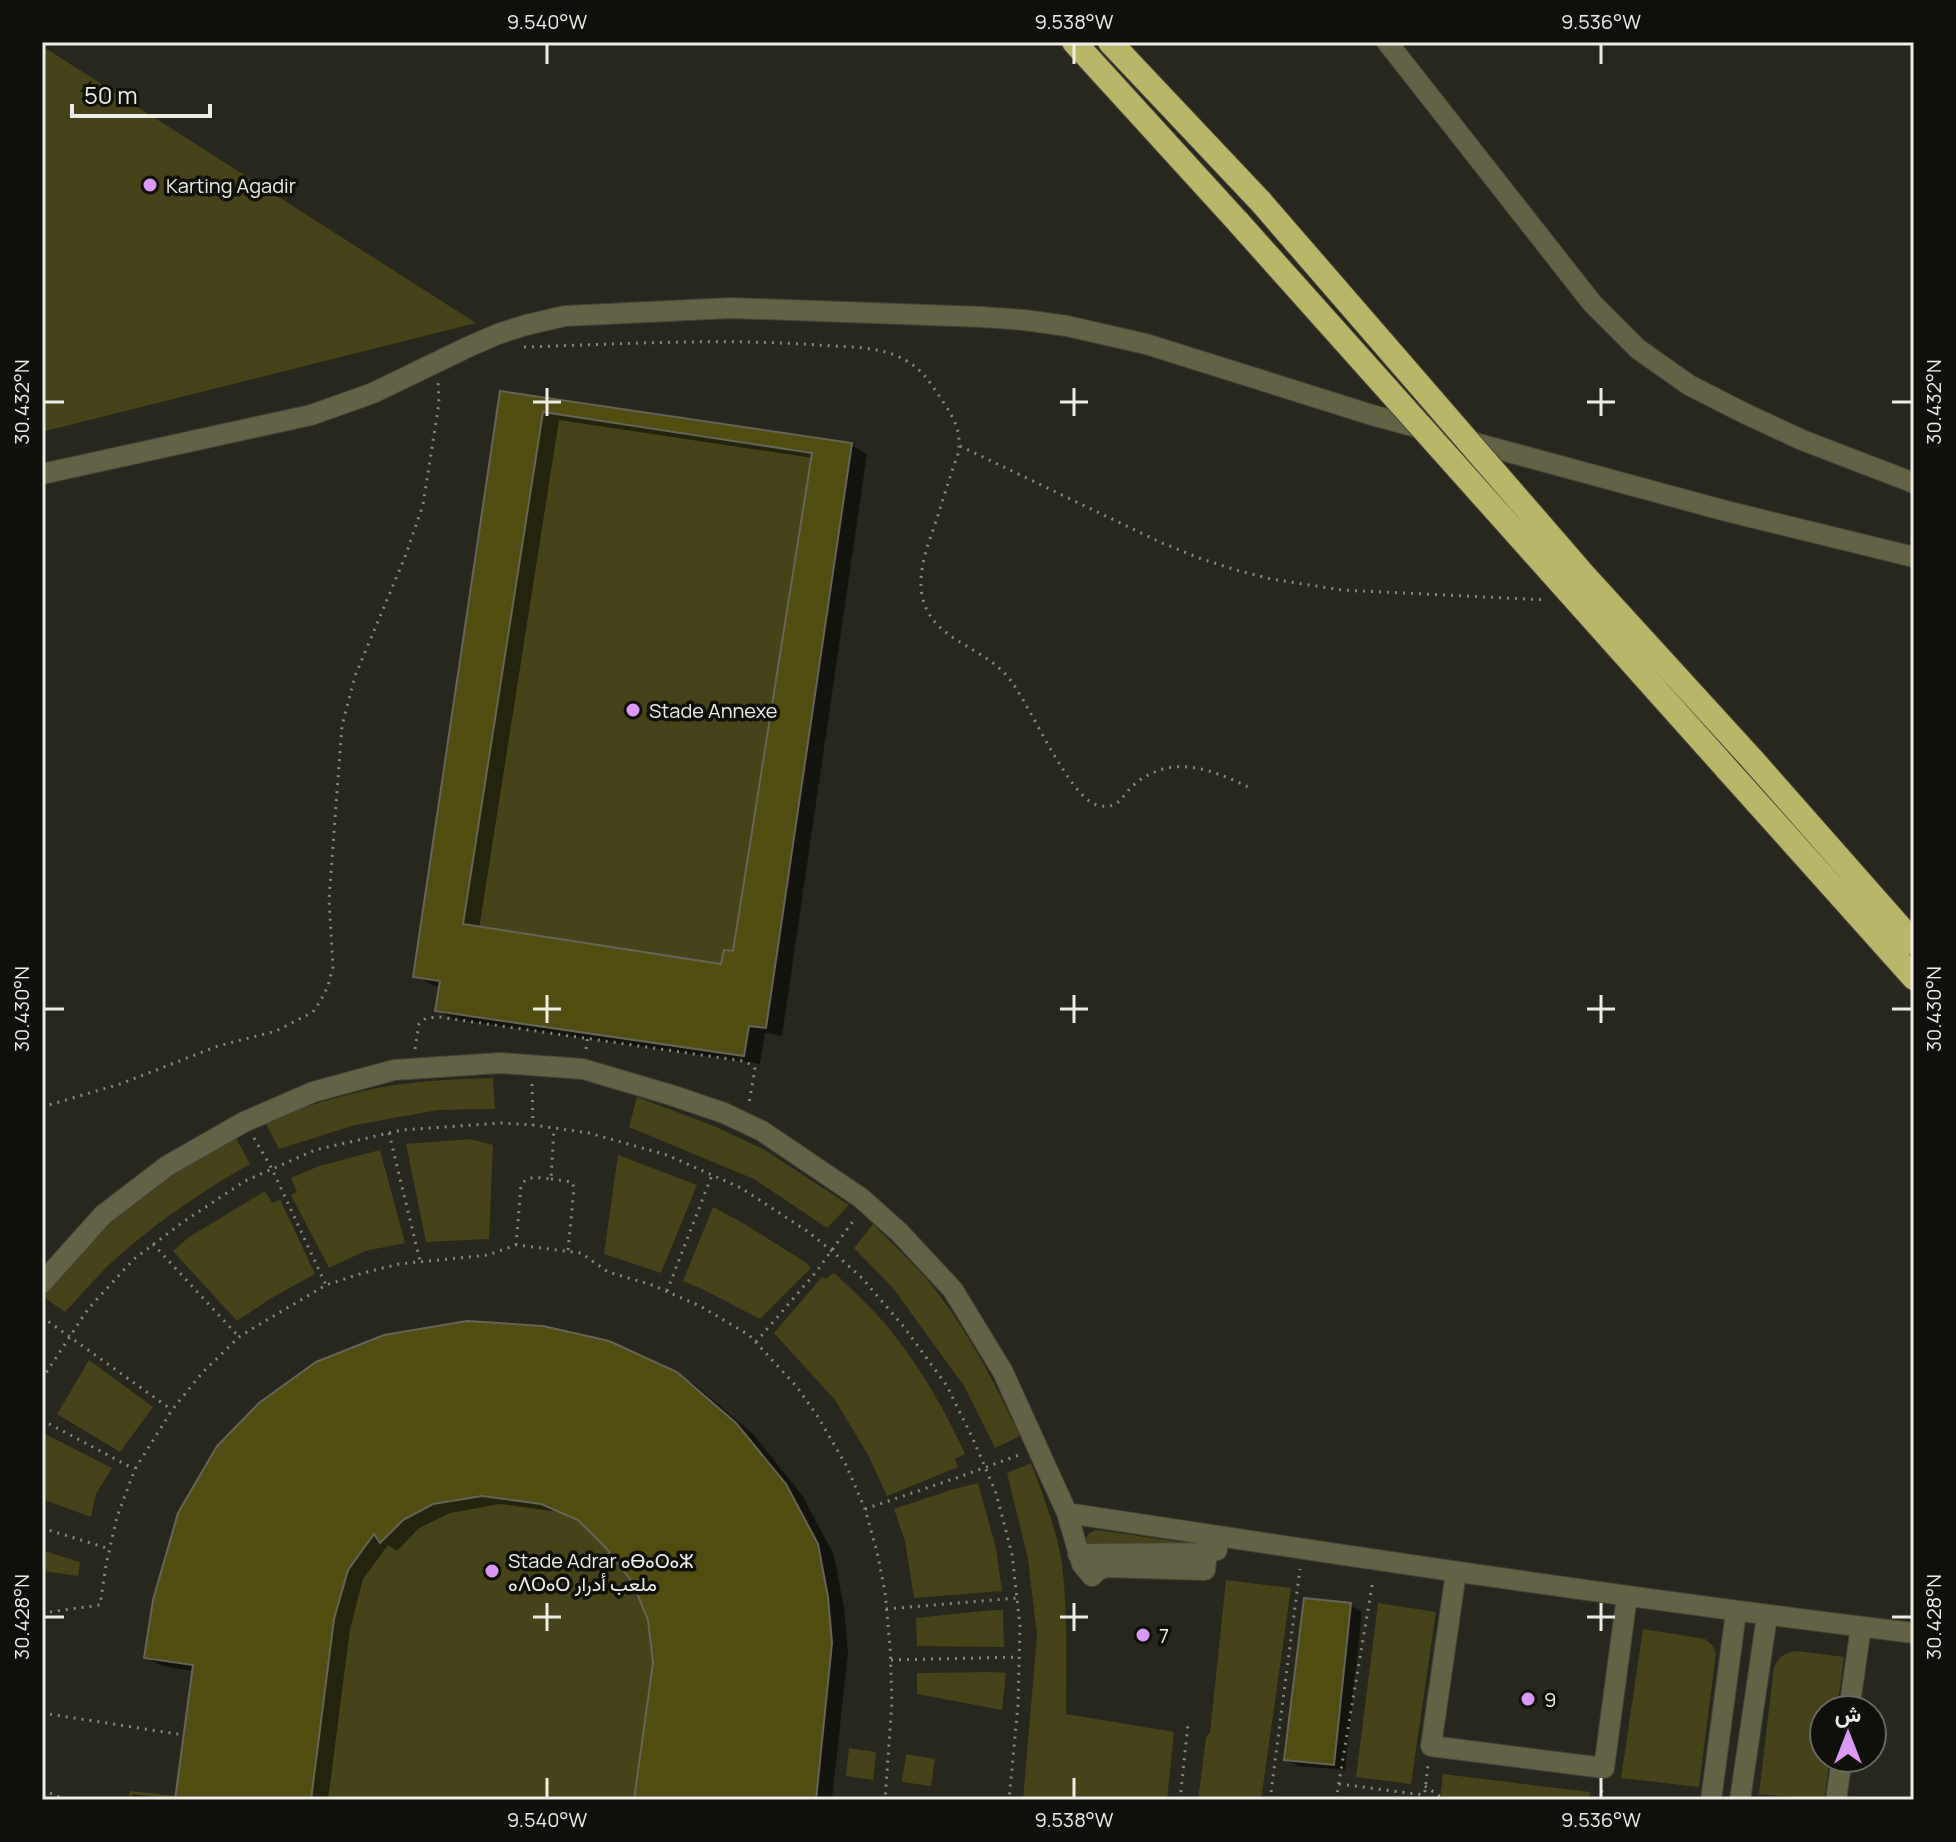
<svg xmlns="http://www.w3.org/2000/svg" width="1956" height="1842" viewBox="0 0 1956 1842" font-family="Manrope,Vazirmatn,'Noto Sans Tifinagh',sans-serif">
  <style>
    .green { fill: #454317 }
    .shadow { fill: #0007; fill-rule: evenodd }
    .building { fill: #514d10; stroke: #646459; stroke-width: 2; fill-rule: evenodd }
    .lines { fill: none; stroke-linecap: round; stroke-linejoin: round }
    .minor-casing { stroke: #434339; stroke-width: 22 }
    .highway-casing { stroke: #434339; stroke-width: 26 }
    .path { stroke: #88887f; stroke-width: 3; stroke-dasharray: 2 6; stroke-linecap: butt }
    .minor { stroke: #636245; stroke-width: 20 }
    .highway { stroke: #b9b569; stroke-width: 24 }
    .highway-bridge-casing { stroke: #434339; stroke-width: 26; stroke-linecap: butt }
    .highway-bridge { stroke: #b9b569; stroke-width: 24 }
    .ticks { fill: none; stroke: #edede6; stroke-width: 3 }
    .poi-dot { fill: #db99f5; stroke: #10100b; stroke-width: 3 }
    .labels { text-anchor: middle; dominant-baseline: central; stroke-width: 7; stroke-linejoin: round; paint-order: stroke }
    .poi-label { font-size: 20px; fill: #edede6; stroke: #10100b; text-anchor: start }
    .neatline { fill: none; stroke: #edede6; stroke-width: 3 }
    .ticks-label { font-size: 20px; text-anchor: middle; fill: #edede6 }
  </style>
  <rect width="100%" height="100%" fill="#27271d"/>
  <!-- green -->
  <path class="green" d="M42,46l434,277 -434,109z
    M500,391l352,52 -86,585 -17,-2 -5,30 -309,-45 5,-30 -27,-4z
    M493,1078l2,31 -57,1 -83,15 -76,24 -15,-29c37,-12 74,-24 113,-32 38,-7 77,-9 116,-10z
    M637,1097l77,29 51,24 84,55 -22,23 -73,-49 -125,-52z
    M235,1136l15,28c-46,26 -89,55 -129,90 -20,17 -38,39 -56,58l-23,-16 19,-25 47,-46 61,-47z
    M470,1139l23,6 -4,94 -63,3 -20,-98z
    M380,1150l25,93 -40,8 -36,17 -38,-73 6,-3 -6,-14 28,-12z
    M618,1155l79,30 -36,88 -57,-19z
    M265,1191l7,12 8,-4 35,75 -42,23 -36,24 -64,-70 16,-14z
    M713,1207l30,16 62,39 6,6 -51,51 -56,-29 -21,-9z
    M873,1224c17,18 36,35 52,53 40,48 69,104 95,159l-25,12 -31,-62 -71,-98 -39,-40z
    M834,1273c20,18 40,37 57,58 30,37 55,81 74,123l-10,5 3,8 -71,29 -19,-41 -33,-55 -61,-67 48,-56 4,2z
    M467,1321l76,5 134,46 59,51 50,61 32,60 10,53 4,46 -16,157h-687l1,-9 46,5 17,-131 -49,-7 3,-17 112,-238 57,-41 68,-27z
    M89,1360l64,47 -33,45 -63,-38z
    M45,1434l67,34 -16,26 -5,23 -49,-18v-58z
    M1031,1463c12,32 26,67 31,101 6,50 4,101 4,150l108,18 -7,68h-144l14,-165 -9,-76 -21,-86z
    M978,1483l18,65 6,43 -88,7 -9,-57 -11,-32 60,-20z
    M1097,1530l104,15 -112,2 -4,-5c2,-7 4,-10 12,-12z
    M42,1550l38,12 -2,14 -36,-5z
    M1226,1580l65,8 -30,212h-63l8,-63 4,-4z
    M1378,1603l58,9 -25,172 -55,-7z
    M992,1610h11l1,37 -87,-1 -1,-28z
    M1643,1629l62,10 7,6 4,8 -17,134 -78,-9z
    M1797,1651l47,6 -7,53h-13v48h6l-6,42 -65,-6 15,-127c6,-12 11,-14 23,-16z
    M993,1672l13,1 -4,37 -85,-16v-21z
    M849,1748l27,4 -3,28 -27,-4z
    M906,1754l29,5 -4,27 -29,-4z
    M1443,1774l147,18 -1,8h-149z"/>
  <!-- shadow -->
  <path class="shadow" d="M501,394l350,51 16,9 -85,582 -17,-3 -5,31 -306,-45 -17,-9 4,-23 -9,-2 -16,-9zM559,420l254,38 -78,495 -12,14 -244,-38z
    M676,1374l18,10 59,50 49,61 32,60 10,53 4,45 -16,147h-196l19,-137 -5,-43 -15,-38 -27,-36 -24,-23 -25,-11 -59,-8 -50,9 -31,15 -22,23 -9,-6 -25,34 -13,50 -22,171h-197l1,-6 46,5 16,-128 -32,-5 -16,-9 9,-57z
    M1350,1605l12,7 -17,158 -47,-4 -12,-7z"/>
  <!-- building -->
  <path class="building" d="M500,391l352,52 -86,585 -17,-2 -5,30 -309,-45 5,-30 -27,-4zM543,412l269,41 -79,498 -9,-1 -3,14 -258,-40z
    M467,1321l76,5 66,15 68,31 59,51 50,61 32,60 10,53 4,46 -16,157h-182l19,-137 -5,-43 -15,-37 -27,-35 -28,-28 -37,-16 -59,-8 -49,8 -30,16 -23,23 -6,-9 -26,36 -14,49 -23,181h-136l18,-135 -49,-7 9,-58 25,-87 39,-67 42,-43 57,-41 68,-27z
    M1304,1598l47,5 -17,162 -50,-5z"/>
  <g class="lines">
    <defs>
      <path id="minor" d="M1387,42l205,261 46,46 51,36 55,28 58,27 112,43
        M42,474l269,-59 62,-22 95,-46 30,-13 28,-9 39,-9 166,-8 252,9 41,3 43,6 79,18 226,71 354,96 188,46
        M42,1283l61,-68 64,-49 77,-44 69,-30 81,-22 106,-7 83,6 88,26 53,18 38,18 99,67 39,35 53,57 50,82 64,141 15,51 10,12 5,-5 8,-4 100,3 4,-35
        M1067,1513c282,43 564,86 847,120
        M1078,1554l130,-1 9,-3
        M1456,1572l-25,174 173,22 23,-172
        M1849,1710l12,-83
        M1711,1800l25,-188
        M1740,1800l27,-184
        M1836,1800l6,-42"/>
      <path id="highway" d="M1074,42l165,181
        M1110,42l151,160
        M1751,758l163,185
        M1726,768l188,210"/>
    </defs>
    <!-- minor casing -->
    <use href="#minor" class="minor-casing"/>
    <!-- highway casing -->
    <use href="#highway" class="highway-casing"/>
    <!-- path -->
    <path class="path" d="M524,347c98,-3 196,-9 294,-2 25,2 56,1 79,11 26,12 31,24 47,47 11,17 18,30 14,51 -7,19 -13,39 -19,58 -8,26 -22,55 -17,83 9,47 63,50 89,86 20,26 58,116 86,124 23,6 24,-10 39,-22 7,-6 17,-11 27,-14 29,-8 61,6 87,19
      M960,446l202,97 37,15 37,12 35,9 71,11 205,10
      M415,1049l4,-25 7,-6 13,-1 304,44 9,4 3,4 -6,34
      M586,1049l2,-16
      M532,1084l1,41
      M42,1107l78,-23 98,-38 58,-15 37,-19 8,-12 7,-14 5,-19 -4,-68 13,-173 13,-50 50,-119 18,-52 16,-102 -1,-22
      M389,1133l31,128
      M254,1138l18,31 54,116
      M551,1179l21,3 2,6 -6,63
      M153,1244l86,93
      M516,1245l5,-59c6,-12 18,-8 30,-7l3,-51
      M667,1291l45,-116
      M42,1317l130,93
      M756,1342l60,-70 40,-55
      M42,1379l46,-70 46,-50 49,-37 62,-41 70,-31 87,-20 99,-7 32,2 56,8 78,22 74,33 66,43 25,20 30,27 42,49 43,59 26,53 23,54 16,61 8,72 -2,79 -9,95
      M42,1420l92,49
      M865,1509l97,-33 57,-21
      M42,1528l68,21
      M886,1609l131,-11
      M42,1613l58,-8 6,-40 11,-48 18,-48 37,-59 30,-37 37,-36 11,-7 76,-45 37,-12 36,-9 89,-9 28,-10 65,8 27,19 44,13 48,21 49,29 48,52 21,30 28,48 19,44 12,43 8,40 5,54 2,56 -7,98
      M891,1660l128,-3
      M42,1713l142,22
      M1339,1784l85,11
      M1425,1786l20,14
      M42,1792l12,2 10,6
      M1180,1800l8,-76
      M1270,1800l30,-231
      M1336,1800l37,-220
      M1424,1800l4,-35
      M1601,1800l1,-12"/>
    <!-- minor -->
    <use href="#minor" class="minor"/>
    <!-- highway -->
    <use href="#highway" class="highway"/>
    <defs>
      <path id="highway-bridge" d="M1261,202l323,373 167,183
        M1239,223l487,545"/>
    </defs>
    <!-- highway-bridge casing -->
    <use href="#highway-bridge" class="highway-bridge-casing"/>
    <!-- highway-bridge -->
    <use href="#highway-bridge" class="highway-bridge"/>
  </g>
  <!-- ticks -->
  <path class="ticks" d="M547,44v20M1074,44v20M1601,44v20M547,388v28M1074,388v28M1601,388v28M44,402h20M533,402h28M1060,402h28M1587,402h28M1892,402h20M547,995v28M1074,995v28M1601,995v28M44,1009h20M533,1009h28M1060,1009h28M1587,1009h28M1892,1009h20M547,1603v28M1074,1603v28M1601,1603v28M44,1617h20M533,1617h28M1060,1617h28M1587,1617h28M1892,1617h20M547,1778v20M1074,1778v20M1601,1778v20"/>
  <!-- markers -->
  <g class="poi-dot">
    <circle cx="150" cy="185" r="8"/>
    <circle cx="633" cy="710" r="8"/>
    <circle cx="492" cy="1571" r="8"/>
    <circle cx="1143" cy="1635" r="8"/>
    <circle cx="1528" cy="1699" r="8"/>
  </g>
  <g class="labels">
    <!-- poi labels -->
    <g class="poi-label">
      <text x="166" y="185">Karting Agadir</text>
      <text x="649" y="710">Stade Annexe</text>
      <text x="508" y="1560">Stade Adrar ⴰⴱⴰⵔⴰⵣ<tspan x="508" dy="23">ⴰⴷⵔⴰⵔ ملعب أدرار</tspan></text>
      <text x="1159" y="1635">7</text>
      <text x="1544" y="1699">9</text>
    </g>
  </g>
  <!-- border -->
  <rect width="1956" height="1842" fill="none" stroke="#10100b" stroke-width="88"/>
  <!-- north arrow -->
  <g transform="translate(1848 1734)"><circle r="38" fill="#10100b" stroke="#686863" stroke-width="2"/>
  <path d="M0-6L14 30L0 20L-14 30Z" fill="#db99f5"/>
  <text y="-12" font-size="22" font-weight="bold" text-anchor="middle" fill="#edede6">ش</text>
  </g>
  <!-- scale -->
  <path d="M72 104v12h138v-12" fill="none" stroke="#edede6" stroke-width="4"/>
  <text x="84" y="104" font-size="24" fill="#edede6" stroke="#10100b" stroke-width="6" paint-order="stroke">50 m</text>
  <rect x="44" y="44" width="1868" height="1754" class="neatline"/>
  <g class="ticks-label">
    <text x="547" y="29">9.540°W</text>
    <text x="1074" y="29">9.538°W</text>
    <text x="1601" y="29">9.536°W</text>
    <text transform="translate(22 402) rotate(-90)" y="7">30.432°N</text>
    <text transform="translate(1934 402) rotate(-90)" y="7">30.432°N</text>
    <text transform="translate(22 1009) rotate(-90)" y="7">30.430°N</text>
    <text transform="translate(1934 1009) rotate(-90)" y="7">30.430°N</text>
    <text transform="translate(22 1617) rotate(-90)" y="7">30.428°N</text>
    <text transform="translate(1934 1617) rotate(-90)" y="7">30.428°N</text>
    <text x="547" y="1827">9.540°W</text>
    <text x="1074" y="1827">9.538°W</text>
    <text x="1601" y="1827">9.536°W</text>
  </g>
</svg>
